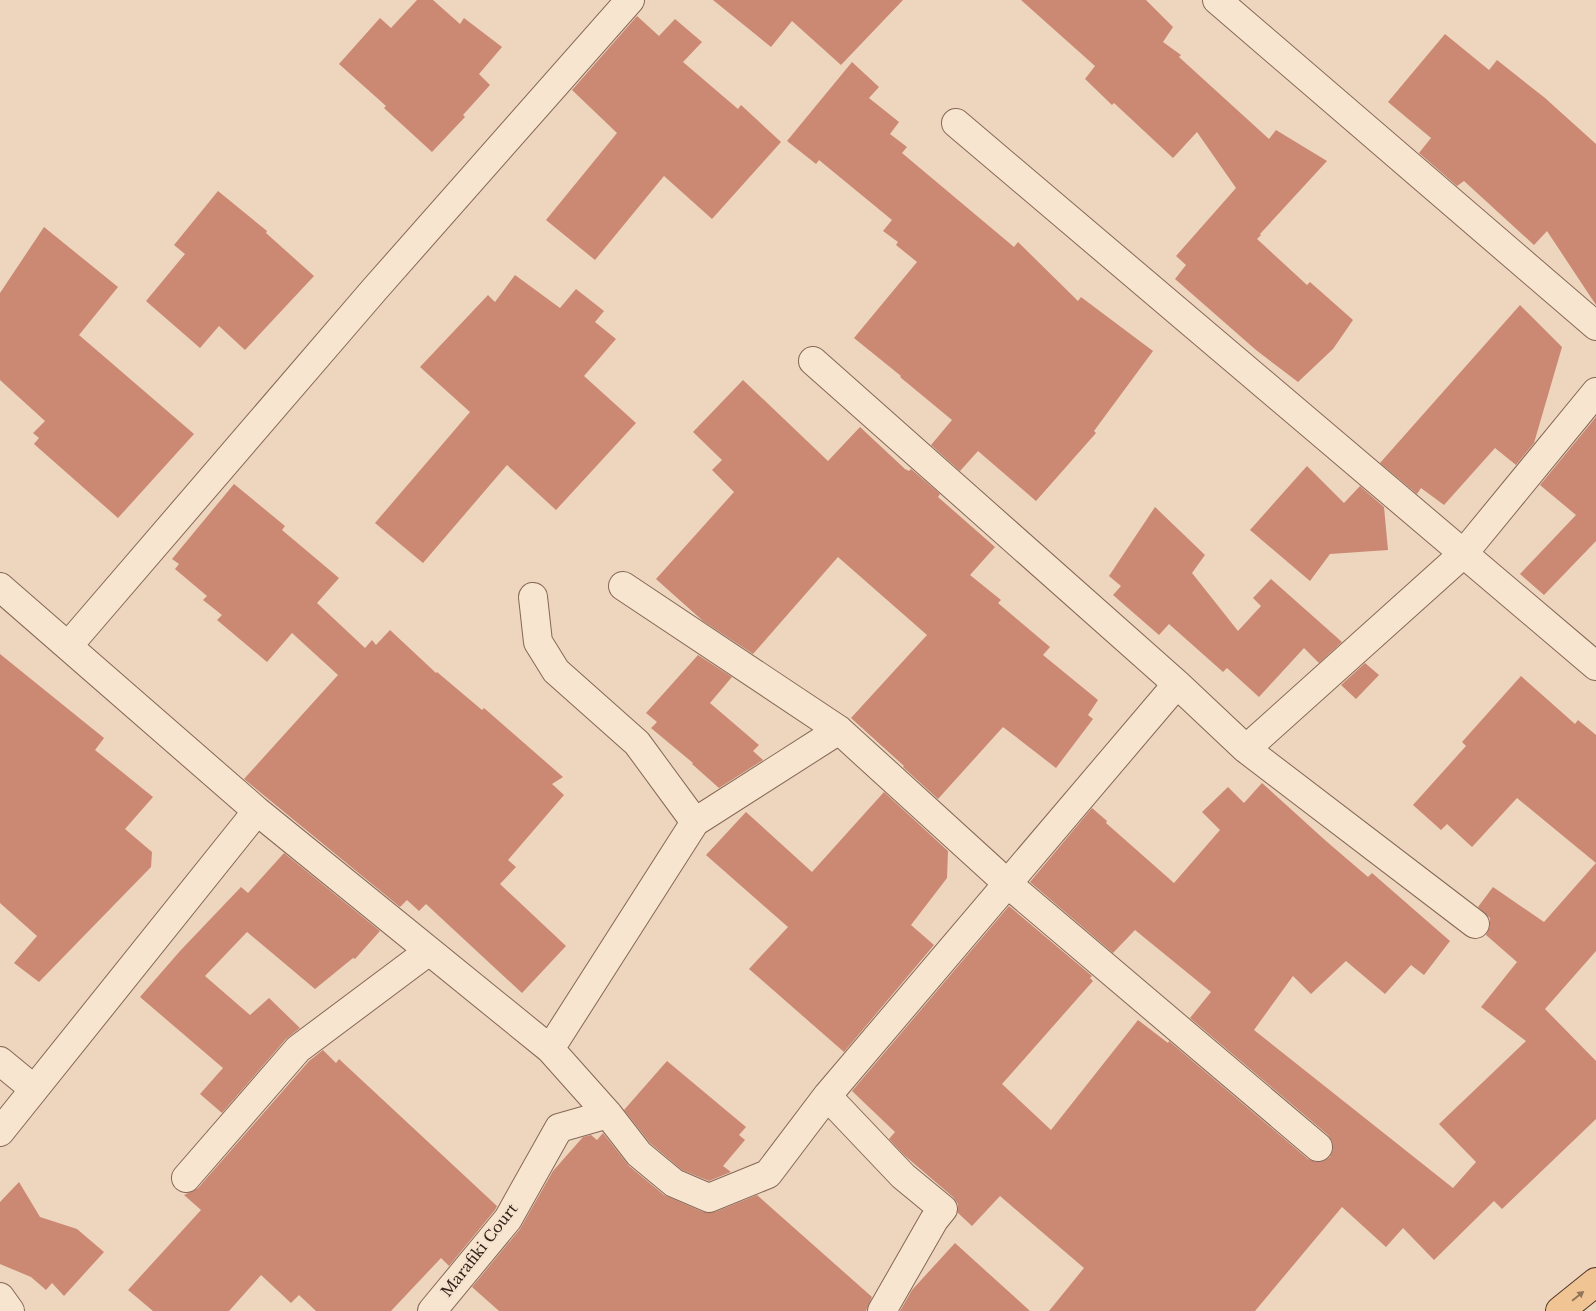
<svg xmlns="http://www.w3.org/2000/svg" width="1596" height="1311" viewBox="0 0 1596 1311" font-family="'Libre Baskerville',serif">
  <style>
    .building { fill: #cb8873 }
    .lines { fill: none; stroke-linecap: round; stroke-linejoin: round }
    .street-casing { stroke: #856757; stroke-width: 30 }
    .primary-casing { stroke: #52372b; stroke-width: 30 }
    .street { stroke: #f8e5d0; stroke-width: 28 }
    .primary { stroke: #f1c494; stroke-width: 28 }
    .oneway { fill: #927458 }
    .labels { text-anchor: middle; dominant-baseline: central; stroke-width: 4.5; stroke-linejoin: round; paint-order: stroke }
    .street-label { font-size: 15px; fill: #34231b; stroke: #f5e2cd }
  </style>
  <rect width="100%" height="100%" fill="#edd6bd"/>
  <!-- building -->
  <path class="building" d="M417,0h16l27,24 4,-6 38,29 -23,27 11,11 -27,30 2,2 -33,35 -48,-44 2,-2 -47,-42 41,-46 11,10z
    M713,0h190l-62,65 -49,-44 -21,26z
    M1021,0h125l27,27 -10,15 18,13 -2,2 90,82 7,-9 51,31 -67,73 1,1 -4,4 50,46 3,-3 43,38 -20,29 -35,33 -42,-32 -81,-71 11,-14 -10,-9 60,-68 -39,-56 -24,26 -59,-55 -2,2 -27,-26 10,-13z
    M637,16l22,20 16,-17 27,23 -19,20 55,47 3,-4 40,37 -69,77 -48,-43 -69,84 -49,-40 71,-87 -45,-43z
    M1445,34l44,36 8,-10 48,38 51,46v161l-49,-74 -13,14 -70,-64 -7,5 -38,-33 12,-15 -43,-36z
    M852,62l27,25 -10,11 30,24 -9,12 17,13 -5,6 112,94 4,-5 60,59 3,-4 72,54 -59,80 2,2 -60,68 -58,-50 -18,20 -29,-26 21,-25 -52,-43 1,-1 -47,-38 63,-76 -21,-17 2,-3 -15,-11 9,-11 -73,-60 -3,4 -29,-23z
    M218,191l49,40 -1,2 48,43 -69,74 -26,-24 -19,22 -54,-47 39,-47 -11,-9z
    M44,227l74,60 -39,48 115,99 -76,84 -84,-74 5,-6 -6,-5 12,-12 -45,-41v-87z
    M515,275l45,33 16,-19 28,22 -9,11 21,17 -32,37 52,47 -80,87 -49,-45 -84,98 -48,-40 95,-111 -50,-45 68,-72 7,7z
    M1520,305l42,42 -28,96 -18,22 -21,-17 -51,57 -23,-17 -4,6 -37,-31z
    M743,380l85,81 32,-34 45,42 4,2 2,-2 29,25 -2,3 57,50 -25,28 31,25 -3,3 52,44 -7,8 55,45 -10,15 5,4 -37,49 -53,-41 -65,72 -35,-32 1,-1 -53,-48 76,-83 -89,-78 -85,97 -50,-33 -47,-42 78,-87 -22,-22 10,-10 -29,-28z
    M1596,417v124l-52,54 -24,-21 56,-59 -36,-30z
    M1307,466l37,37 16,-17 24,21 4,43 -58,4 -20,27 -60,-51z
    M234,484l51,42 -3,4 57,48 -22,25 48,45 7,-8 4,5 14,-15 46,43 1,-1 45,38 2,-2 79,69 -11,7 12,11 -56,65 8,7 -16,17 66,62 -44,47 -96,-89 -7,7 -12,-11 -7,7 -156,-128 94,-104 -46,-42 -25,29 -50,-42 5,-5 -19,-15 4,-4 -32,-27 4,-5 -7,-5z
    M1155,507l50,48 -13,18 46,58 23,-25 -8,-8 18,-19 71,63 -23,21 -15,-15 -45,49 -32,-29 -4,4 -54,-48 -10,11 -46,-40 8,-9 -12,-10z
    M0,654l104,84 -9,12 58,47 -28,32 27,23 -1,15 -112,115 -25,-19 23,-27 -37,-33z
    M698,655l34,22 -22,26 49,42 -6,6 10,9 -44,28 -27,-24 1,-1 -42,-35 6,-6 -11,-9z
    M1365,663l14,12 -23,24 -15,-14z
    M1521,676l54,48 3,-4 18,15v216l-51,58 51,52v58l-94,90 -8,-8 -60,59 -31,-32 -17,19 -44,-40 -87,104h-206l35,-43 -84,-72 -28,30 -14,-13v-9l-5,-7 -49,-42 -15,-16 6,-7 -43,-41 157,-185 83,70 -2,2 3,3 -91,103 49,46 87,-110 30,23 1,-2 139,118 8,3 8,-1 6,-4 3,-8 -1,-8 -4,-6 -138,-117 21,-26 -76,-62 -22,23 -83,-71 62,-74 15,13 -1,2 68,60 46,-53 -18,-18 26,-25 16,16 18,-20 64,58 42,36 4,-4 78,68 -26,34 -13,-10 -26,29 -39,-33 -35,33 -18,-18 -39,54 199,158 23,-26 -37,-38 87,-83 -45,-34 36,-45 -31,-27 4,-9v-8l-12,-11 15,-20 51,35 52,-59 -79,-65 -45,49 -25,-23 -6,6 -28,-25 53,-59 -4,-4z
    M884,792l64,59 -1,27 -36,47 23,20 -90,107 -95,-83 39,-42 -82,-72 40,-43 66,60z
    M284,853l96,78 -25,28 -2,-1 -38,31 -68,-57 -42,44 45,39 19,-17 31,30 -14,11 -64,74 -22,-19 23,-26 -83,-71 40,-46 61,-64 7,6z
    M323,1050l13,13 3,-4 158,147 -2,4 -46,56 -8,-8 -50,53h-75l-17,-16 -8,8 -30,-28 -32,36h-76l-25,-21 73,-80 -17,-15 14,-7 111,-127z
    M667,1061l79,66 -7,8 6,5 -22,26 8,6 -22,9 -27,-11 -32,-27 -26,-33z
    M603,1133l26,33 35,29 39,17h12l42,-17 115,102 -6,14h-367l-27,-24 48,-58 33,-58 30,-34 8,-2 6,5z
    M19,1182l21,35 37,12 27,23 -40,44 -12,-13 -6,7 -15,-13 -31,-13v-62z
    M955,1243l75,68h-130l12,-21z"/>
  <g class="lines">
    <defs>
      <path id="street" d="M1217,0l379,326
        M956,123l640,543
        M813,361l364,323 69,65 229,175
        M623,586l216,144 169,154 310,263
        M0,587l257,224 -257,321
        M533,597l5,45 18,29 81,72 58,79
        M68,646l306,-356 256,-290
        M1246,749l217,-195 133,-162
        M257,811l293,238 58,65 31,40 35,29 35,15 59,-24 59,-78 350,-412
        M550,1049l145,-227 144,-92
        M0,1061l34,28
        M827,1096l76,80 40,33 -9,11 -52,91
        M186,1178l112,-129 131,-98
        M0,1297l10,14
        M432,1311l76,-92 51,-91 49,-14"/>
      <path id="primary" d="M1560,1311l36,-29"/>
    </defs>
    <!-- street casing -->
    <use href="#street" class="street-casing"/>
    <!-- primary casing -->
    <use href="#primary" class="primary-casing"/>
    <!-- street -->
    <use href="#street" class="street"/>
    <!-- primary -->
    <use href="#primary" class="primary"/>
  </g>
  <!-- one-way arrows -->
  <defs><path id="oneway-solid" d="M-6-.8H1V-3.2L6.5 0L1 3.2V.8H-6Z" transform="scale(1.25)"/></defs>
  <use class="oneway" href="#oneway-solid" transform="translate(1578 1296) rotate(-39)"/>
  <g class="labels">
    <!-- street labels -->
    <g class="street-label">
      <text transform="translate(479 1250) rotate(-52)">Marafiki Court</text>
    </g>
  </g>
</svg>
